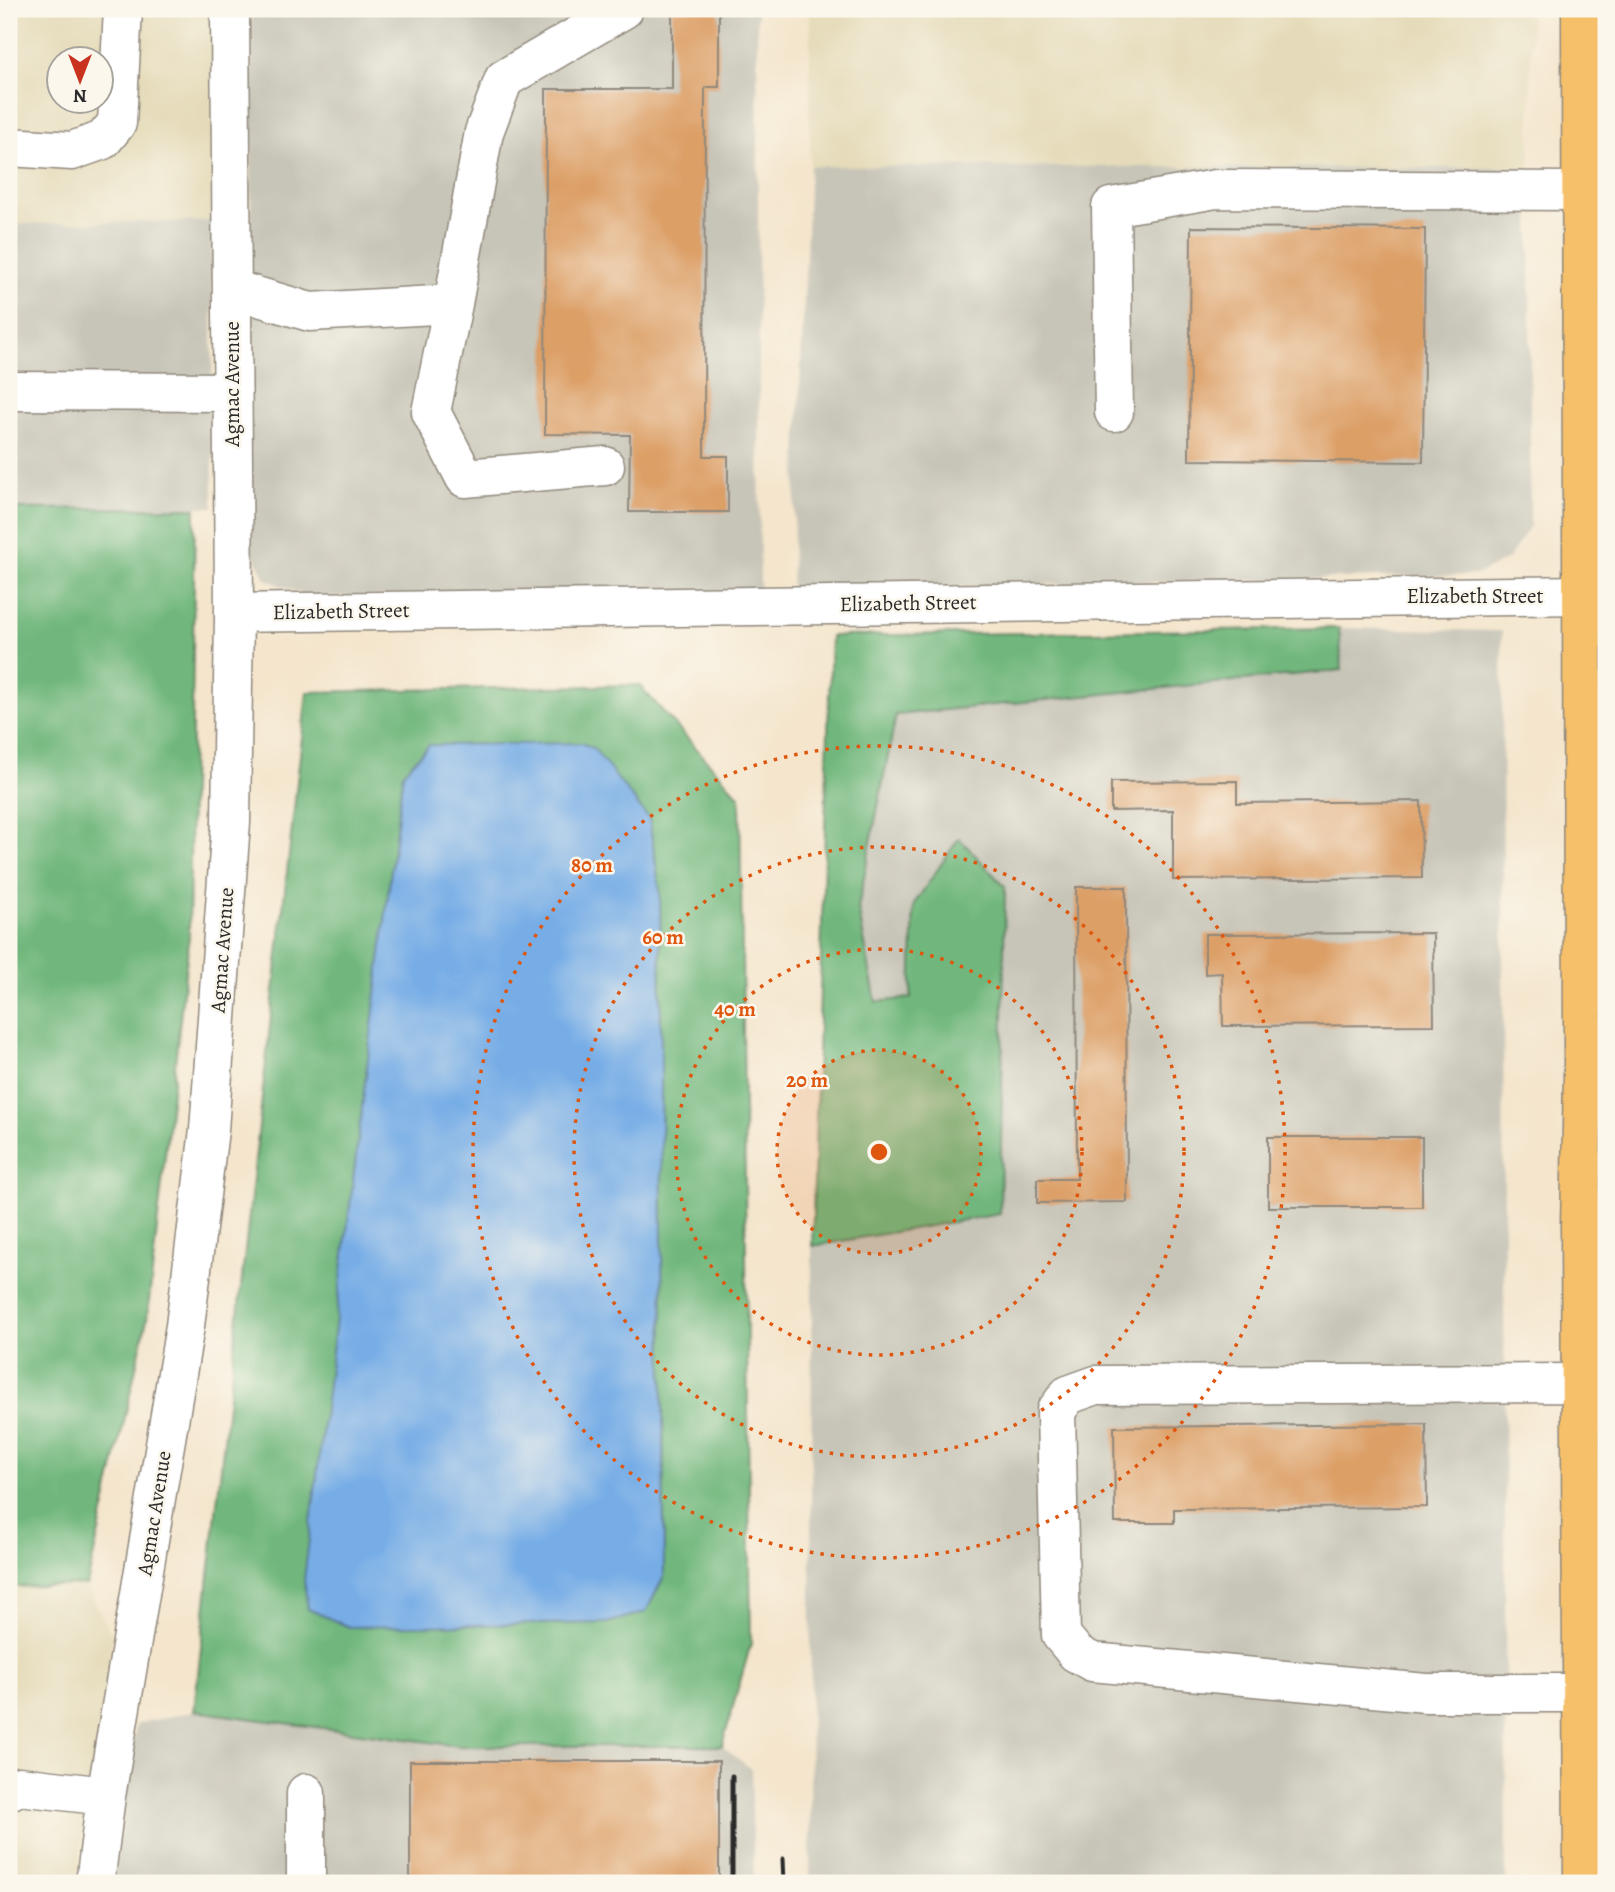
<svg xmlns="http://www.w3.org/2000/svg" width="1615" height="1892" viewBox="0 0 1615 1892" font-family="Alegreya,serif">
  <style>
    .built { fill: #e5dbba; fill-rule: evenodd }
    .industrial { fill: #c7c5b8 }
    .forest { fill: #71b77d; stroke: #4e7154; stroke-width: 2; fill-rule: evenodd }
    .water { fill: #77ade6; stroke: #516c88; stroke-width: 2 }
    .building { fill: #dc9f66 }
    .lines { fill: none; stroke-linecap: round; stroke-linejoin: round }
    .minor-casing { stroke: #90887c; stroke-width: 41 }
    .major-casing { stroke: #90887c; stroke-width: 41 }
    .minor { stroke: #fff; stroke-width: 38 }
    .major { stroke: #f6c06b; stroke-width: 38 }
    .rail { stroke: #2b2b2b; stroke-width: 5 }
    .ring { fill: none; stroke: #df570e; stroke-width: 3.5; stroke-dasharray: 3.5 7 }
    .labels { text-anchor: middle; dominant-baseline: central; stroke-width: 5; stroke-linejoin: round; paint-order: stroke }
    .street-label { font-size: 21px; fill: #2b2b2b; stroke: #fbf7ec }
    .centre { fill: #df570e; stroke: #fbf7ec; stroke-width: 3.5 }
    .ring-label { font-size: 21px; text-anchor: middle; font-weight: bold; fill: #df570e; stroke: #fbf7ec; stroke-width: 5; stroke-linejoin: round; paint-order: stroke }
  </style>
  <rect width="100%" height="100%" fill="#fbf7ec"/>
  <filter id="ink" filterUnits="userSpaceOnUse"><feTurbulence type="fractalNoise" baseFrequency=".0143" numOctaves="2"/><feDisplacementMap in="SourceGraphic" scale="14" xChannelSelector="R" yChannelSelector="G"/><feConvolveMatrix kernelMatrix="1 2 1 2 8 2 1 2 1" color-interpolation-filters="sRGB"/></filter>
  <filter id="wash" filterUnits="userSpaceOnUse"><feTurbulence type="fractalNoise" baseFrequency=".00686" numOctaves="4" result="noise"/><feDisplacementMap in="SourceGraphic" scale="28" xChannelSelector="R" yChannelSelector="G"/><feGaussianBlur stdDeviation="1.57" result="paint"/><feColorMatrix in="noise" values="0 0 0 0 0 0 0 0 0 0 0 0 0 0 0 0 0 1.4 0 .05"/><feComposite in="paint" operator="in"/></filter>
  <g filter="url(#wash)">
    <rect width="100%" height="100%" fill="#f4e5cc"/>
    <!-- built -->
    <path class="built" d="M9,9h205l-2,212 -203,3zM60,60h42v42h-42z
      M810,9h721l-1,159 -720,-2z
      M87,1585l26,52 -37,246h-67v-296z"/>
    <!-- industrial -->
    <path class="industrial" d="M252,9h505l3,582 -452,6 -42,-18 -17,-32z
      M810,166l720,2v358l-22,33 -32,16 -685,15z
      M212,221l1,286 -204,2v-11l3,-1 2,-55 -5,-1v-217z
      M1339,628l163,3 4,1252h-696l2,-637 188,-32 -41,-376 -45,66 -3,94 -35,4 -18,-94 38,-193 446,-45z
      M194,1711l265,35h263l29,23 3,114h-641l23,-159z"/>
    <!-- forest -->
    <path class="forest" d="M195,508l-6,430 -42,381 -60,266 -78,2v-1078z
      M1339,628l3,42 -446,45 -38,193 18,94 35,-4 3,-94 45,-66 46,49 -5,327 -188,32 19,-610z
      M639,685l101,112 11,846 -29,103h-263l-265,-35 113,-1019zM649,819l11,73 4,684z"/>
    <!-- water -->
    <path class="water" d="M582,743l12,6 55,70 11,73 4,684 -18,36 -39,11 -258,4 -41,-18 -4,-29 99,-807 26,-28z"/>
    <g id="blocks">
      <!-- building -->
      <path class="building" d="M672,9h47v78h-14l-1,369h24v56h-99l1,-77 -85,-1 1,-345h126z
        M1191,227l234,2 -2,233 -234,-2z
        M1237,781v22l184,-2 1,77 -249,2v-70l-62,1v-29z
        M1076,887h50l1,315 -90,1v-24h40z
        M1433,933l1,92 -211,1 -1,-53 -17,1v-40z
        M1268,1137h154v70h-154z
        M1426,1424l1,83 -253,2v14h-59l-1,-96z
        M410,1761h309v122h-309z"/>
    </g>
  </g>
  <g filter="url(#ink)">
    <use href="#blocks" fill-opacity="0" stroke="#90887c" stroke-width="2"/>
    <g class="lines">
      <defs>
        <path id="minor" d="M9,147l63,4 31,-11 14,-17 6,-114
          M232,289l78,23 143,-8 31,-172 20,-53 120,-70
          M453,304l-22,108 34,66 140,-12
          M9,391l223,1
          M1114,412l-3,-205 105,-18 366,2
          M234,613l1349,-18
          M1581,1303h25
          M1581,1383l-485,2 -28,10 -12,16 5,224 15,18 16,9 334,31h156
          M1581,1410l25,1
          M9,1791l10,-5 87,10
          M306,1793v90
          M95,1883l11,-87 79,-470 24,-196 22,-308 3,-209 -4,-604"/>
        <path id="major" d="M1581,9l2,1064 -3,153 3,657"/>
      </defs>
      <!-- minor casing -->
      <use href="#minor" class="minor-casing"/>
      <!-- major casing -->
      <use href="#major" class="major-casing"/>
      <!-- minor -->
      <use href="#minor" class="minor"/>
      <!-- major -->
      <use href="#major" class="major"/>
      <!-- rail -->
      <path class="rail" d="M732,1776v107
        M783,1859l1,24"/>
    </g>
  </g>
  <!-- distance rings -->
  <circle cx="879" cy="1152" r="102" fill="#df570e" fill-opacity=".12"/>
  <g class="ring">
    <circle cx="879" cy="1152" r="102"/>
    <circle cx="879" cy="1152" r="203"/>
    <circle cx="879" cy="1152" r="305"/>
    <circle cx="879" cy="1152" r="406"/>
  </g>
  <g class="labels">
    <!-- street labels -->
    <g class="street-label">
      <text transform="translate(232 384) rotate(-90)">Agmac Avenue</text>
      <text x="1475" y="596">Elizabeth Street</text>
      <text transform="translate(908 603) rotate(-1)">Elizabeth Street</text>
      <text transform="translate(341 611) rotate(-1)">Elizabeth Street</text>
      <text transform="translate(222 950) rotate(-86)">Agmac Avenue</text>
      <text transform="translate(154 1513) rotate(-81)">Agmac Avenue</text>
    </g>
  </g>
  <circle cx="879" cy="1152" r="10" class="centre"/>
  <g class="ring-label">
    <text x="592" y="872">80 m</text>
    <text x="663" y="944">60 m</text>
    <text x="735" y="1016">40 m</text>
    <text x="807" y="1087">20 m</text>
  </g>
  <!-- margin -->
  <rect width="1615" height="1892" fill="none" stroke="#fbf7ec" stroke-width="35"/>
  <!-- north arrow -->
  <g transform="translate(80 80) rotate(180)"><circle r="33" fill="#fbf7ec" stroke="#a8a59f" stroke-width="2"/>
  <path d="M0-5L12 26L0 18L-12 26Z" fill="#c8321e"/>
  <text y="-10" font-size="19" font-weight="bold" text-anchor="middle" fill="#2b2b2b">N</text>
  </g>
</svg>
